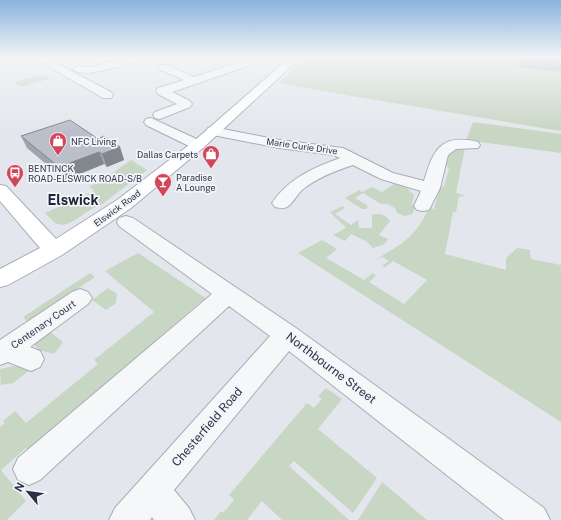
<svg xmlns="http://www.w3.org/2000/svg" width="561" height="520" viewBox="0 0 561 520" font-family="'Public Sans',sans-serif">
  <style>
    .green { fill: #c8d6c4 }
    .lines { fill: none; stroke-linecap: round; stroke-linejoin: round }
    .street-casing { stroke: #a8adb7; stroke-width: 2 }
    .secondary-casing { stroke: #a8adb7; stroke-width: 2 }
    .street { fill: #f6f7f9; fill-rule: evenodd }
    .secondary { fill: #fff; fill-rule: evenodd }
    .wall { fill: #a0a4ae }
    .shaded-wall { fill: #82868d }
    .building { fill: #babfca; stroke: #82868d }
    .labels { text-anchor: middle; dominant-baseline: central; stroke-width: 3.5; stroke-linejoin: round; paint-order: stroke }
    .far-poi-label { font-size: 9px; fill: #2a3345; stroke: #f3f5f9; text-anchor: start }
    .far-street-label { font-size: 9px; fill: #2a3345; stroke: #f3f5f9 }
    .street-label { font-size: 10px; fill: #2a3345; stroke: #f3f5f9 }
    .near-street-label { font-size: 12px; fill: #2a3345; stroke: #f3f5f9 }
    .district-label { font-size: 14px; font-weight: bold; fill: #1c2435; stroke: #f3f5f9 }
  </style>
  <rect width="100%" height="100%" fill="#e3e6ec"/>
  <!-- green -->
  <path class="green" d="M305,58h256v73l-239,-40 -38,-7 -4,-2z
    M43,75l6,3 9,-1 -35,9h-3l-6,-4z
    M473,122l88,12v19l-95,-13z
    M465,147l-9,46 8,2 -1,2 -4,-1 -3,16h-3l-8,42 61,16v-12l11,-10 13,2 1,9 30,6v157l-263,-169 24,-13 15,9 -11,9 38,22 9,-7 3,3 -7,6 35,22 23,-24 -34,-19 -8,6 -3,-1 7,-5 -6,-4 -8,3c27,-16 40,-22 54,-52l5,1 6,-21 4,-2 5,-18 -6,-6 1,-11z
    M131,160l16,10 -46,35c-15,4 -24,18 -39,20l-7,-2 -10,-10 49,-22 -5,-5 11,-4z
    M394,184l13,4 7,7 -2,9 4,2 -4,8 -7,2 -8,-3 -1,-4 -8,-5h-7l-18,-11 -8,5 13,8 -2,3h-4l-17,-11 14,-8 3,2 10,-5 10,5z
    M342,206l3,2 -10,6 16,11 7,-5 1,8h13v-13c7,-2 13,-1 18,6l-11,14 9,4 -3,5 -12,4 -7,-7 -15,-7 -6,7 -12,-6 13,-7 -16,-16z
    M138,253l72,48 -5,5 -5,-4 -171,149 -3,-3 -25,22 25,31 -19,19h-7v-93l5,-4 -2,-2 12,-10 11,12 72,-59 -4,-4 60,-48 -49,-41z
    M90,273l5,4 -67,45 -5,-5z
    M108,288l9,6 -1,9 -10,7 -14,-10z
    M45,328l18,14 -9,12 -15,-4 -5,-6z
    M14,366l16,4 -17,13 -12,2 -1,-16z
    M326,388l16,11 -24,30 59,49 -24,35 -59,-52 -5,5 60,54h-67l-20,-19 -15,19h-33l7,-9 2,2 11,-13 -5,-5 78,-92 7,5 8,-9 -4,-3z
    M382,482l45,38h-69z"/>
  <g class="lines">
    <defs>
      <path id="street" d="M34,58h12l65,34 2,3 -2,3h-8z
        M126,58h16l-1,2c-14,4 -59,20 -68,9l5,-3 13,1z
        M244,58h11l3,3 -1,2 -85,29 18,9 2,3 -2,3 -30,12 -5,-1 -2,-3 2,-3 22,-8 -19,-10 -2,-3 2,-3 26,-8 -25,-11 -1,-2 1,-2h8l27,12 51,-17z
        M151,118l52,24 2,3 -2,3 -5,1 -5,-1 -47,-23 -2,-3 2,-3z
        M213,127l66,13 64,8 50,25 31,8c9,-31 17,-48 54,-39l2,3 -2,3 -22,1 -8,6 -8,33 -11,22 -6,1 -6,-1 -3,-4 7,-15 -40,-12 -28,-14c-18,6 -37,13 -51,25 -5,5 -10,14 -15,17 -4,2 -8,1 -12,0l-3,-4c17,-25 41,-35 68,-45l-6,-3 -55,-7 -71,-14 -2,-3 2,-3z
        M126,216l7,2 163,110 248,180 6,12h-46l-215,-169 -115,139 15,18 6,12h-41l-2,-3 -2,3h-41l6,-12 155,-172 -41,-30 -189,174 -11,5 -11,-5 -5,-11 5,-11 194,-164 -93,-68 -2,-4 2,-4z
        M80,289l8,3 4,6 -4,6 -58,43 10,4 4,8 -4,8 -9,4 -23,-9 -8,3v-25l72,-48z"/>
      <path id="secondary" d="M289,58h11l-97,90 -72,60 -69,47 -54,30 -8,2v-18l40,-21 -40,-47v-16l6,1 50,53 61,-39 76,-58z"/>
    </defs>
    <!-- street casing -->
    <use href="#street" class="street-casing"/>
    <!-- secondary casing -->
    <use href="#secondary" class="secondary-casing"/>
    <!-- street -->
    <use href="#street" class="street"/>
    <!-- secondary -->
    <use href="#secondary" class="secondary"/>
  </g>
  <!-- wall -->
  <path class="wall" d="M515,58h46v14l-47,-6z
    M21,136l99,11 4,13 -17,7 -3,-3 -39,16 -38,-32z"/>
  <!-- shaded-wall -->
  <path class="shaded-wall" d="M120,147l4,13 -17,7 -5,-13z
    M99,152l5,12 -39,16 -6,-13z"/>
  <!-- building -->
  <path class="building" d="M70,120l28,19 6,-3 16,11 -18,7 -3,-2 -40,15 -38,-31z"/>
  <!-- sky -->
  <linearGradient id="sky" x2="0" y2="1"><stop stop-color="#8ab4dd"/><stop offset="0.44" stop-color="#f2f4f6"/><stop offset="1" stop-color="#f2f4f6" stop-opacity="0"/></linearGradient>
  <rect width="561" height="131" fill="url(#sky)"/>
  <!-- icons -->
  <defs>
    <symbol id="shop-pin" viewBox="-11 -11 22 30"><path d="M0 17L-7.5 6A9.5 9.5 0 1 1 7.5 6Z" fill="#d34558" stroke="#f3f5f9"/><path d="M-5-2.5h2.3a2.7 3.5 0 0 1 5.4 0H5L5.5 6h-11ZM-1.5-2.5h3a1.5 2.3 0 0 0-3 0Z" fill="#fff"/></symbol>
    <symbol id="bus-pin" viewBox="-11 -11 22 30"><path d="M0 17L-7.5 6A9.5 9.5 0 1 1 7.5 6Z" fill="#d34558" stroke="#f3f5f9"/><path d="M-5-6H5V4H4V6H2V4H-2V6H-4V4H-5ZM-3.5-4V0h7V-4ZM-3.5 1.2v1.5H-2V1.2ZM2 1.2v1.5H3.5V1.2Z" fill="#fff"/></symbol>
    <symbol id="bar-pin" viewBox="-11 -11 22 30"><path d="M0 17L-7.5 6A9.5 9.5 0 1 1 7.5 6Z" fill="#d34558" stroke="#f3f5f9"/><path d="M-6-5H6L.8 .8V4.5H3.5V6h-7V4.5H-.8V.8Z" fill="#fff"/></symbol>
  </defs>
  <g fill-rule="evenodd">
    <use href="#shop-pin" x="48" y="131" width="20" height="27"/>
    <use href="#shop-pin" x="201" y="144" width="20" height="27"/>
    <use href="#bus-pin" x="5" y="163" width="20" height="27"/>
    <use href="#bar-pin" x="153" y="172" width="20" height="27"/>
  </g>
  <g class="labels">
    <!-- far-poi labels -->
    <g class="far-poi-label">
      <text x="71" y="141">NFC Living</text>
      <text x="198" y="154" text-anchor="end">Dallas Carpets</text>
      <text x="28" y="168">BENTINCK<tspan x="28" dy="10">ROAD-ELSWICK ROAD-S/B</tspan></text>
      <text x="176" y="177">Paradise<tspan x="176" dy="10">A Lounge</tspan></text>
    </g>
    <!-- far-street labels -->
    <g class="far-street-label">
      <text transform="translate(302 146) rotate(8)">Marie Curie Drive</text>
      <text transform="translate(117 208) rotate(-36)">Elswick Road</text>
    </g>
    <!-- street labels -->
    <g class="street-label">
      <text transform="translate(43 324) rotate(-35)">Centenary Court</text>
    </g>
    <!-- near-street labels -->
    <g class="near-street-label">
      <text transform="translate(331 368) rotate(37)">Northbourne Street</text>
      <text transform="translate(207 427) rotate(-49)">Chesterfield Road</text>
    </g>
    <!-- district labels -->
    <g class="district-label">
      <text x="73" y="200">Elswick</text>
    </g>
  </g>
  <!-- north arrow -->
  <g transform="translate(28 492) rotate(299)" stroke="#f3f5f9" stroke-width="3" paint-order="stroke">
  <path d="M0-3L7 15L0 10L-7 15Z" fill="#2a3345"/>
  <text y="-6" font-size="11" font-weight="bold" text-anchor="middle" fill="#2a3345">N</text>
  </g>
</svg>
